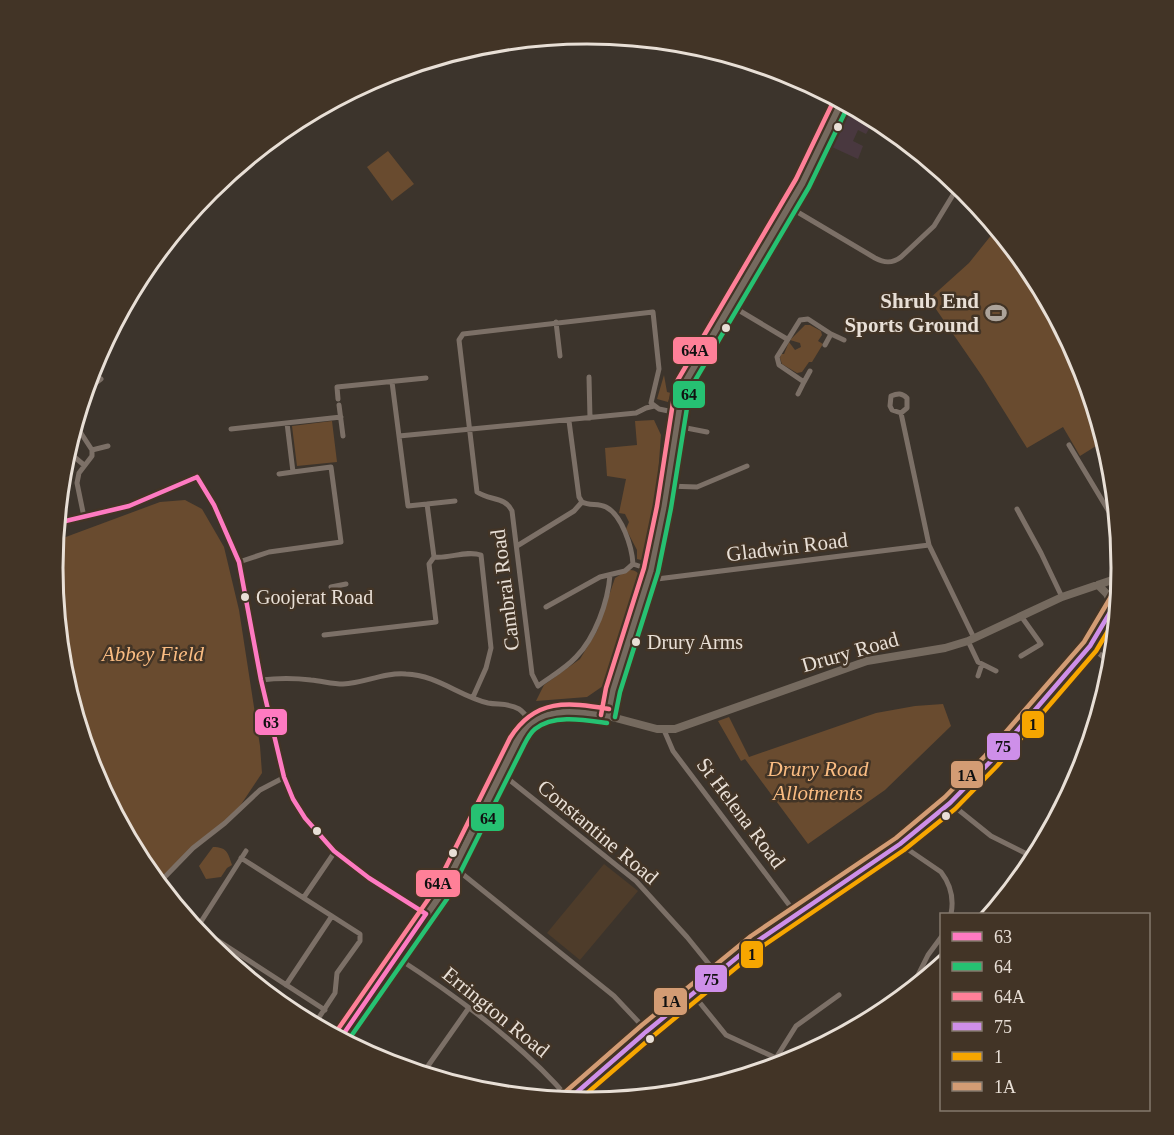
<svg xmlns="http://www.w3.org/2000/svg" width="1174" height="1135" viewBox="0 0 1174 1135" font-family="'Times New Roman',serif">
  <style>
    .commercial { fill: #49383f }
    .built { fill: #4e3c2a }
    .green { fill: #694b2f }
    .lines { fill: none; stroke-linecap: round; stroke-linejoin: round }
    .minor { stroke: #7c7067; stroke-width: 5 }
    .secondary { stroke: #756a5f; stroke-width: 8 }
    .bus-1-casing { stroke: #423426; stroke-width: 9 }
    .bus-2-casing { stroke: #423426; stroke-width: 9 }
    .bus-3-casing { stroke: #423426; stroke-width: 9 }
    .bus-4-casing { stroke: #423426; stroke-width: 9 }
    .bus-5-casing { stroke: #423426; stroke-width: 9 }
    .bus-6-casing { stroke: #423426; stroke-width: 9 }
    .bus-1 { stroke: #fe7ac1; stroke-width: 4.5 }
    .bus-2 { stroke: #26c172; stroke-width: 4.5 }
    .bus-3 { stroke: #ff8098; stroke-width: 4.5 }
    .bus-4 { stroke: #ce8fe9; stroke-width: 4.5 }
    .bus-5 { stroke: #f7a600; stroke-width: 4.5 }
    .bus-6 { stroke: #d39c74; stroke-width: 4.5 }
    .bus-dot { fill: #e8dfd6; stroke: #423426; stroke-width: 2 }
    .labels { text-anchor: middle; dominant-baseline: central; stroke-width: 5; stroke-linejoin: round; paint-order: stroke }
    .bus-label { font-size: 20px; fill: #e8dfd6; stroke: #423426; text-anchor: start }
    .poi-label { font-size: 21px; font-weight: bold; fill: #e8dfd6; stroke: #423426; text-anchor: end }
    .street-label { font-size: 21px; fill: #e8dfd6; stroke: #423426 }
    .park-label { font-size: 21px; font-style: italic; fill: #fabc82; stroke: #423426 }
    .rim { fill: none; stroke: #e8dfd6; stroke-width: 3 }
    .line-badge { stroke: #423426; stroke-width: 2 }
    .pale-badge-label { font-size: 16px; text-anchor: middle; font-weight: bold; fill: #111 }
  </style>
  <rect width="100%" height="100%" fill="#3c342c"/>
  <!-- commercial -->
  <path class="commercial" d="M855,109l12,6 3,12 -4,7 -8,-4 -5,11 10,5 -5,13 -26,-12 17,-35z"/>
  <!-- built -->
  <path class="built" d="M604,864l34,27 -58,69 -33,-27z"/>
  <!-- green -->
  <path class="green" d="M388,151l26,33 -22,17 -25,-34z
    M997,228l35,43 49,92 23,78 -24,15 -17,-29 -36,21 -45,-72 -53,-77 40,-36z
    M805,325h5l11,6 1,4 -4,6 5,3 -11,18h-3l-7,10 -5,1 -15,-9 -2,-6 1,-4h3l5,-12 6,8 6,-3 -1,-4 -10,-3z
    M664,375l3,17 4,1 -3,9 -11,-3z
    M654,420l7,15 -6,80 -8,42 -6,3 -4,-1v-9l-11,-21 3,-7 -4,-8 -6,-1 7,-34 -19,-3 -2,-28 32,-3 -2,-24z
    M332,421l5,41 -40,4 -5,-40z
    M185,500l17,9 22,38 15,63 21,136 2,27 -28,42 -44,37 -31,32 -17,-20 -49,-92 -30,-101 -10,-104 2,-26 105,-39z
    M628,570c6,0 10,1 11,6l3,1 -1,6 -4,1 -34,102 -16,11 -51,4 8,-16 36,-26 17,-28 18,-53z
    M943,704l8,22 -66,64 -77,54 -63,-85 -4,2 -23,-40 11,-4 20,40 127,-44 39,-7z
    M213,847c14,0 15,6 19,18l-5,3 -6,9 -15,2 -7,-13z"/>
  <g class="lines">
    <!-- minor -->
    <path class="minor" d="M789,207l86,51c9,5 17,6 26,-1l33,-31 25,-41
      M730,305l57,34
      M556,322l4,34
      M825,345l6,-11 13,6
      M810,371l-6,11 -25,-17 -2,-8 23,-37 8,-1 23,15
      M589,377l1,41
      M392,382l16,124 19,-2 7,53c15,2 32,-7 47,-2l10,93 -5,20 -13,29
      M85,391l16,-12
      M798,394l6,-12
      M338,399l-1,-12 89,-9
      M339,405l4,31
      M901,413l-9,-3 -2,-4 1,-10c7,-3 11,-3 16,2v10l-6,5 28,132 45,93
      M569,421l10,76 3,5
      M75,424l17,26v6l-13,17 -2,10 7,34
      M676,426l31,6
      M231,429l110,-12
      M399,436l237,-23 10,-5 8,-2
      M1069,445l48,80
      M92,450l16,-4
      M66,453l6,2 12,10
      M279,474l14,-2
      M667,486l30,1 50,-21
      M427,504l28,-3
      M1017,509l24,44 21,44
      M57,523l72,-17 68,-29 17,28 25,57 22,118 22,89c0,11 5,19 10,30 28,55 83,83 133,115
      M517,546l57,-35 8,-9c8,4 16,1 24,5 16,8 26,40 27,57l18,6
      M239,562l30,-10 72,-10 -10,-75 -38,5 -6,-49
      M610,575c-2,27 -15,63 -34,82 -11,12 -26,20 -38,29l-6,-12 -20,-163c-7,-15 -22,-10 -35,-19l-18,-152 4,-6 190,-22 6,57 -8,34 8,6 19,4
      M649,580l280,-35
      M331,587l15,-3
      M546,607l54,-30 25,-6 8,-7
      M324,635l112,-13 -7,-58 5,-7
      M968,641l10,21 18,9
      M1090,646l22,18
      M1021,656l20,-12 -20,-28
      M978,676l4,-12
      M261,680c17,-2 34,-2 50,0 11,1 22,4 32,4 22,-1 41,-12 63,-10 31,1 53,22 82,29 11,2 21,0 31,6 5,3 8,8 12,14
      M664,730l9,21 123,163
      M502,774l134,107 51,56 30,37
      M950,803l41,33 44,22
      M900,844l41,28c10,13 13,27 10,42
      M241,858l119,76v7l-23,32 -2,20 -21,32
      M455,868l159,128 33,35
      M158,884l35,-36 32,-25 35,-33 23,-12
      M304,897l30,-44
      M197,927l128,83
      M197,928l49,-77
      M396,957c59,38 128,89 173,142
      M225,958l6,-9
      M286,985l46,-69
      M910,991l18,-36 14,-19
      M692,993l34,42 50,23 -5,10
      M776,1058l20,-32 43,-31
      M423,1073l45,-64
      M585,1085l14,16"/>
    <!-- secondary -->
    <path class="secondary" d="M1098,585l9,9 7,13
      M608,716l5,-26 38,-120 13,-63 19,-121 120,-203 39,-82
      M340,1039l100,-144 15,-27 62,-127 14,-18 16,-7 22,-4 39,4 49,13h18l192,-68 78,-13 23,-7 94,-44 59,-20
      M568,1100l79,-69 109,-89 144,-98 50,-41 41,-42 99,-115 28,-47"/>
    <defs>
      <path id="bus-1" d="M197,477l17,28 25,57 22,118 23,97 9,22 12,19 29,33 35,27 57,36
        M57,523l72,-17 68,-29
        M340,1039l86,-125"/>
      <path id="bus-2" d="M615,717l5,-25 38,-120 13,-64 19,-119 119,-202 40,-83
        M347,1042l100,-143 77,-154c3,-6 6,-12 11,-16 19,-15 50,-9 72,-6"/>
      <path id="bus-3" d="M601,715l5,-27 38,-120 13,-62 19,-123 120,-204 39,-81
        M334,1035l100,-144 76,-153c25,-40 58,-36 99,-29"/>
      <path id="bus-4" d="M568,1100l79,-69 109,-89 144,-98 50,-41 41,-42 99,-115 28,-47"/>
      <path id="bus-5" d="M578,1101l74,-64 108,-89 144,-98 51,-41 42,-43 99,-115 21,-35"/>
      <path id="bus-6" d="M563,1094l79,-69 109,-89 145,-98 49,-41 40,-41 99,-114 28,-47"/>
    </defs>
    <!-- bus-1 casing -->
    <use href="#bus-1" class="bus-1-casing"/>
    <!-- bus-2 casing -->
    <use href="#bus-2" class="bus-2-casing"/>
    <!-- bus-3 casing -->
    <use href="#bus-3" class="bus-3-casing"/>
    <!-- bus-4 casing -->
    <use href="#bus-4" class="bus-4-casing"/>
    <!-- bus-5 casing -->
    <use href="#bus-5" class="bus-5-casing"/>
    <!-- bus-6 casing -->
    <use href="#bus-6" class="bus-6-casing"/>
    <!-- bus-1 -->
    <use href="#bus-1" class="bus-1"/>
    <!-- bus-2 -->
    <use href="#bus-2" class="bus-2"/>
    <!-- bus-3 -->
    <use href="#bus-3" class="bus-3"/>
    <!-- bus-4 -->
    <use href="#bus-4" class="bus-4"/>
    <!-- bus-5 -->
    <use href="#bus-5" class="bus-5"/>
    <!-- bus-6 -->
    <use href="#bus-6" class="bus-6"/>
  </g>
  <!-- icons -->
  <defs>
    <symbol id="stadium-bare" viewBox="-9 -9 18 18"><path d="M0-5a6.5 5 0 1 0 0 10a6.5 5 0 1 0 0-10ZM-3.5-1.8h7v3.6h-7Z" fill="#aca39a" stroke="#423426" stroke-width="2.5" paint-order="stroke"/></symbol>
  </defs>
  <g fill-rule="evenodd">
    <use href="#stadium-bare" x="981" y="298" width="30" height="30"/>
  </g>
  <!-- markers -->
  <g class="bus-dot">
    <circle cx="838" cy="127" r="5"/>
    <circle cx="726" cy="328" r="5"/>
    <circle cx="245" cy="597" r="5"/>
    <circle cx="636" cy="642" r="5"/>
    <circle cx="946" cy="816" r="5"/>
    <circle cx="317" cy="831" r="5"/>
    <circle cx="453" cy="853" r="5"/>
    <circle cx="650" cy="1039" r="5"/>
  </g>
  <g class="labels">
    <!-- bus labels -->
    <g class="bus-label">
      <text x="256" y="597">Goojerat Road</text>
      <text x="647" y="642">Drury Arms</text>
    </g>
    <!-- poi labels -->
    <g class="poi-label">
      <text x="979" y="301">Shrub End<tspan x="979" dy="24">Sports Ground</tspan></text>
    </g>
    <!-- street labels -->
    <g class="street-label">
      <text transform="translate(787 547) rotate(-7)">Gladwin Road</text>
      <text transform="translate(505 590) rotate(-97)">Cambrai Road</text>
      <text transform="translate(850 652) rotate(-16)">Drury Road</text>
      <text transform="translate(741 813) rotate(53)">St Helena Road</text>
      <text transform="translate(598 832) rotate(40)">Constantine Road</text>
      <text transform="translate(496 1012) rotate(39)">Errington Road</text>
    </g>
    <!-- park labels -->
    <g class="park-label">
      <text x="153" y="654">Abbey Field</text>
      <text x="818" y="769">Drury Road<tspan x="818" dy="24">Allotments</tspan></text>
    </g>
  </g>
  <!-- crop -->
  <path d="M0 0H1174V1135H0ZM63 568a524 524 0 1 1 1048 0a524 524 0 1 1-1048 0Z" fill="#423426" fill-rule="evenodd"/>
  <path class="rim" d="M63 568a524 524 0 1 1 1048 0a524 524 0 1 1-1048 0Z"/>
  <g class="line-badge">
    <rect x="672" y="336" width="46" height="29" rx="6" fill="#ff8098"/>
    <rect x="672" y="380" width="34" height="29" rx="6" fill="#26c172"/>
    <rect x="254" y="708" width="34" height="28" rx="6" fill="#fe7ac1"/>
    <rect x="1021" y="710" width="24" height="29" rx="6" fill="#f7a600"/>
    <rect x="986" y="732" width="35" height="29" rx="6" fill="#ce8fe9"/>
    <rect x="950" y="760" width="34" height="29" rx="6" fill="#d39c74"/>
    <rect x="470" y="803" width="35" height="29" rx="6" fill="#26c172"/>
    <rect x="415" y="869" width="46" height="29" rx="6" fill="#ff8098"/>
    <rect x="740" y="940" width="24" height="29" rx="6" fill="#f7a600"/>
    <rect x="694" y="964" width="34" height="29" rx="6" fill="#ce8fe9"/>
    <rect x="653" y="987" width="35" height="29" rx="6" fill="#d39c74"/>
  </g>
  <g class="pale-badge-label">
    <text x="695" y="356">64A</text>
    <text x="689" y="400">64</text>
    <text x="271" y="728">63</text>
    <text x="1033" y="730">1</text>
    <text x="1003" y="752">75</text>
    <text x="967" y="781">1A</text>
    <text x="488" y="824">64</text>
    <text x="438" y="889">64A</text>
    <text x="752" y="960">1</text>
    <text x="711" y="985">75</text>
    <text x="671" y="1007">1A</text>
  </g>
  <!-- legend -->
  <rect x="940" y="913" width="210" height="198" fill="#423426" stroke="#84786c" stroke-width="1.5"/>
  <rect x="952" y="932" width="30" height="9" fill="#fe7ac1" stroke="#84786c" stroke-width="1.5"/>
  <text x="994" y="943" font-size="18" fill="#e8dfd6">63</text>
  <rect x="952" y="962" width="30" height="9" fill="#26c172" stroke="#84786c" stroke-width="1.5"/>
  <text x="994" y="973" font-size="18" fill="#e8dfd6">64</text>
  <rect x="952" y="992" width="30" height="9" fill="#ff8098" stroke="#84786c" stroke-width="1.5"/>
  <text x="994" y="1003" font-size="18" fill="#e8dfd6">64A</text>
  <rect x="952" y="1022" width="30" height="9" fill="#ce8fe9" stroke="#84786c" stroke-width="1.5"/>
  <text x="994" y="1033" font-size="18" fill="#e8dfd6">75</text>
  <rect x="952" y="1052" width="30" height="9" fill="#f7a600" stroke="#84786c" stroke-width="1.5"/>
  <text x="994" y="1063" font-size="18" fill="#e8dfd6">1</text>
  <rect x="952" y="1082" width="30" height="9" fill="#d39c74" stroke="#84786c" stroke-width="1.5"/>
  <text x="994" y="1093" font-size="18" fill="#e8dfd6">1A</text>
</svg>
